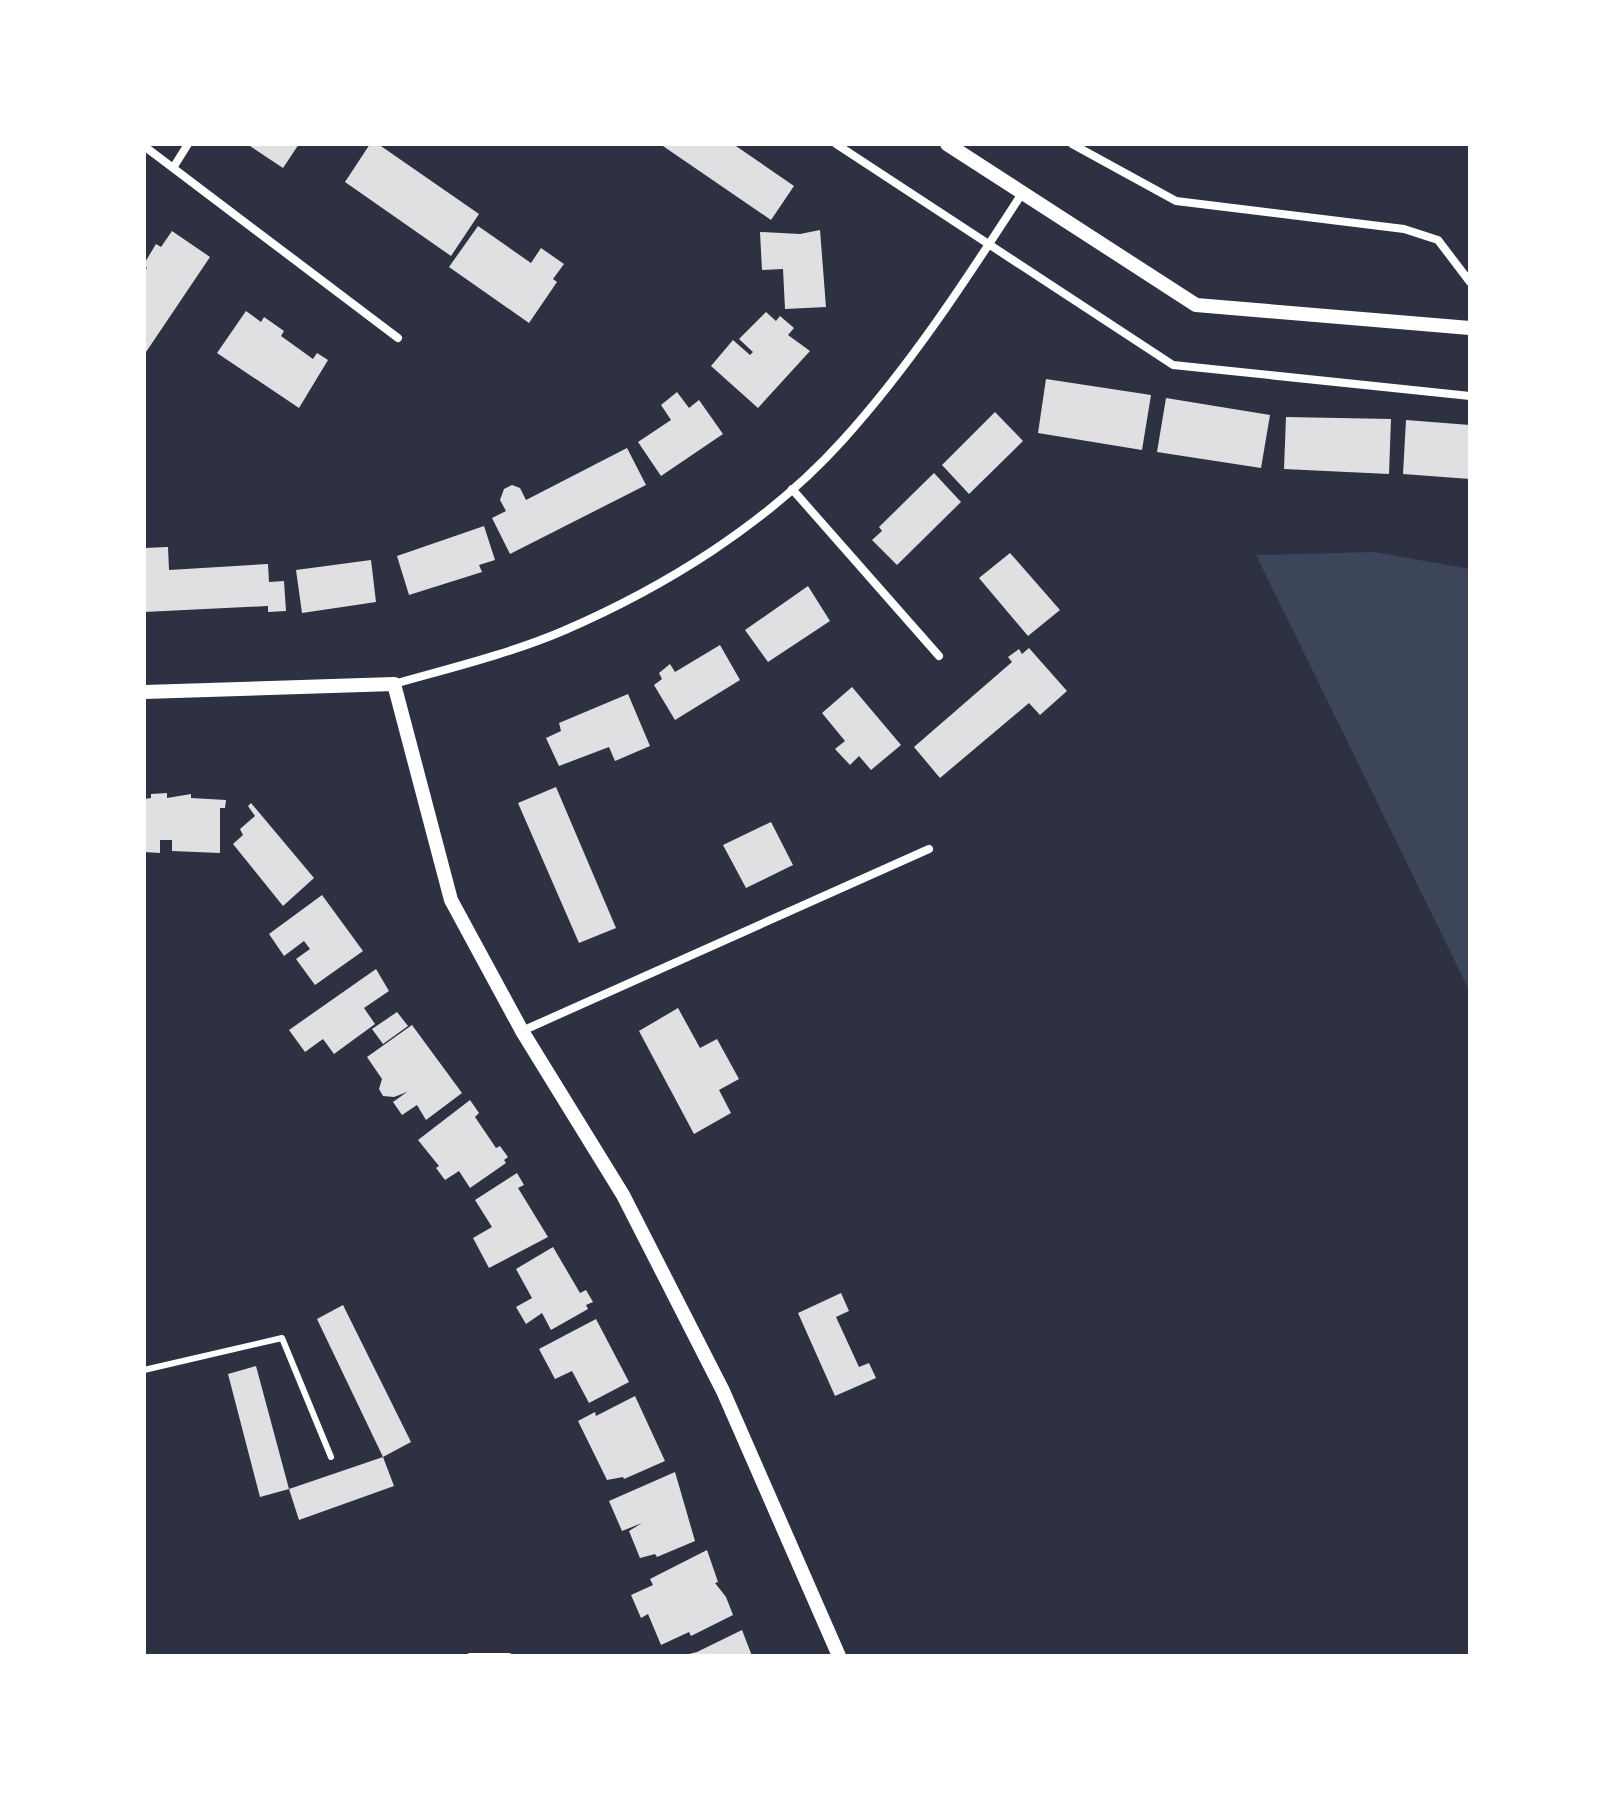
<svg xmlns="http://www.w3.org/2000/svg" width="1614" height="1800" viewBox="0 0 1614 1800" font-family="'Libre Baskerville',serif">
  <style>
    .green { fill: #3c4559 }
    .building { fill: #e0e0e3 }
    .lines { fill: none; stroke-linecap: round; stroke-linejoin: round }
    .service { stroke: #fff; stroke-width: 6 }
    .minor { stroke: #fff; stroke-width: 8 }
    .tertiary { stroke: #fff; stroke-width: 14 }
  </style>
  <rect width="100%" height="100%" fill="#2d3142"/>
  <!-- green -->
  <path class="green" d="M1374,552l96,17v423l-214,-437z"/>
  <!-- building -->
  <path class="building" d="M247,144h52l-16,24z
    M370,144h8l101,70 -28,42 -106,-74z
    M660,144h73l61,42 -23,34z
    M478,226l53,37 10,-15 23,16 -11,15 4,3 -28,41 -80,-56z
    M820,230l6,77 -41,2 -2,-40 -21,1 -2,-38 40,2z
    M172,231l38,26 -66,98v-83l3,-4 -3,-4 12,-20 5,3z
    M246,311l15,11 3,-5 20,14 -3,5 32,23 4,-6 11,7 -29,48 -82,-55z
    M766,312l10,9 4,-5 14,12 -6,7 22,16 -52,57 -47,-42 22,-26 17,15 3,-3 -14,-13z
    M1046,379l105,16 -9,55 -104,-17z
    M677,392l12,16 10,-8 24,34 -62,42 -23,-34 33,-22 -10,-15z
    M1166,398l104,17 -9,53 -104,-16z
    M995,412l28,29 -54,53 -27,-29z
    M1286,417l105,2 -2,55 -105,-5z
    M1406,420l64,5v54l-67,-5z
    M627,448l19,37 -136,69 -18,-36 14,-7 -6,-11 4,-11 8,-4 8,3 6,12z
    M934,473l27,29 -64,63 -25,-25 10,-9 -3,-4z
    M484,526l11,34 -16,5 3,7 -73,23 -12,-39z
    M168,547l1,23 99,-6 1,18 15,-1 2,30 -18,1v-6l-124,6v-64z
    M1010,553l50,57 -32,26 -49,-58z
    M371,560l5,42 -74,11 -6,-43z
    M808,586l22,35 -62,41 -23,-32z
    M720,645l20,35 -65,40 -21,-35 8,-6 -3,-6 11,-9 5,8z
    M1029,648l38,43 -27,24 -11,-12 -89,75 -26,-31 98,-85 -4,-5 11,-8 3,5z
    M852,687l49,58 -30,25 -12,-14 -9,9 -15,-16 10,-8 -23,-28z
    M628,694l22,52 -35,15 -6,-14 -50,19 -13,-28 15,-7 -2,-8z
    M556,787l60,141 -37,15 -61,-140z
    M167,793v5l24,-4v4l35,2 -1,8h-5v45l-48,-2v-11h-12v13l-16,-1v-53l7,-1v-4z
    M251,803l63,75 -31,28 -50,-62 10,-9 -3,-6 15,-13 -7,-10z
    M771,822l22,43 -47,23 -23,-43z
    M322,895l41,56 -48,34 -19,-26 14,-10 -6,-8 -20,15 -15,-22z
    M376,969l13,22 -25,17 11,16 -41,30 -11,-15 -18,13 -16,-22z
    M678,1008l22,40 17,-9 22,40 -20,11 12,23 -37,21 -55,-103z
    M397,1012l11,14 -25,18 -11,-15z
    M412,1025l50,68 -36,27 -9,-15 -15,10 -9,-13 14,-10 -13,5 -11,-1 -4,-7 3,-10 -15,-22z
    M470,1100l9,13 -4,4 21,31 4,-2 8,11 -4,3 2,3 -36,25 -11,-17 -14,9 -9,-12 3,-2 -21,-26z
    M517,1173l7,12 -6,3 30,49 -59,31 -16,-30 19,-11 -17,-27z
    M553,1247l27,46 6,-3 7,12 -7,3 2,4 -37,21 -9,-17 -16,11 -10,-17 16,-9 -16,-29z
    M841,1293l8,18 -13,6 23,50 10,-4 7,15 -41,18 -37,-83z
    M343,1305l68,137 -28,15 -66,-138z
    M596,1319l33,63 -40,21 -17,-32 -17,8 -16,-30z
    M256,1366l33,123 -29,8 -32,-123z
    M635,1396l30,65 -41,18 -1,-2 -16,3 -29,-59 17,-9 1,4z
    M383,1457l11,29 -95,34 -10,-31z
    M675,1472l20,69 -38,16 -2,-3 -15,4 -11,-27 13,-8 -20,8 -13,-30z
    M707,1550l11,32 -3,1 11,14 7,18 -42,21 -2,-4 -28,13 -13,-31 -7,4 -10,-23 22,-10 -3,-6z
    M742,1630l10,26h-71l16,-4z"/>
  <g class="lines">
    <!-- service -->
    <path class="service" d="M144,1370l138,-32 49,119
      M470,1656h39"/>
    <!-- minor -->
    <path class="minor" d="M836,144l337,221 297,31
      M1072,144l104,57 228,28 34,11 32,42
      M144,146l254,192
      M173,168l15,-24
      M792,489l147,167
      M394,684c56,-16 115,-30 169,-53 102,-44 204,-107 279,-190 68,-75 124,-161 179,-246
      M522,1031l407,-182"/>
    <!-- tertiary -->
    <path class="tertiary" d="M947,144l249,161 274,23
      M144,692l250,-8 57,216 71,131 101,164 100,196 116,265"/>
  </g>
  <!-- border -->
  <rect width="1614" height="1800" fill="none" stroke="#ffffff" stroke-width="292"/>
</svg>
